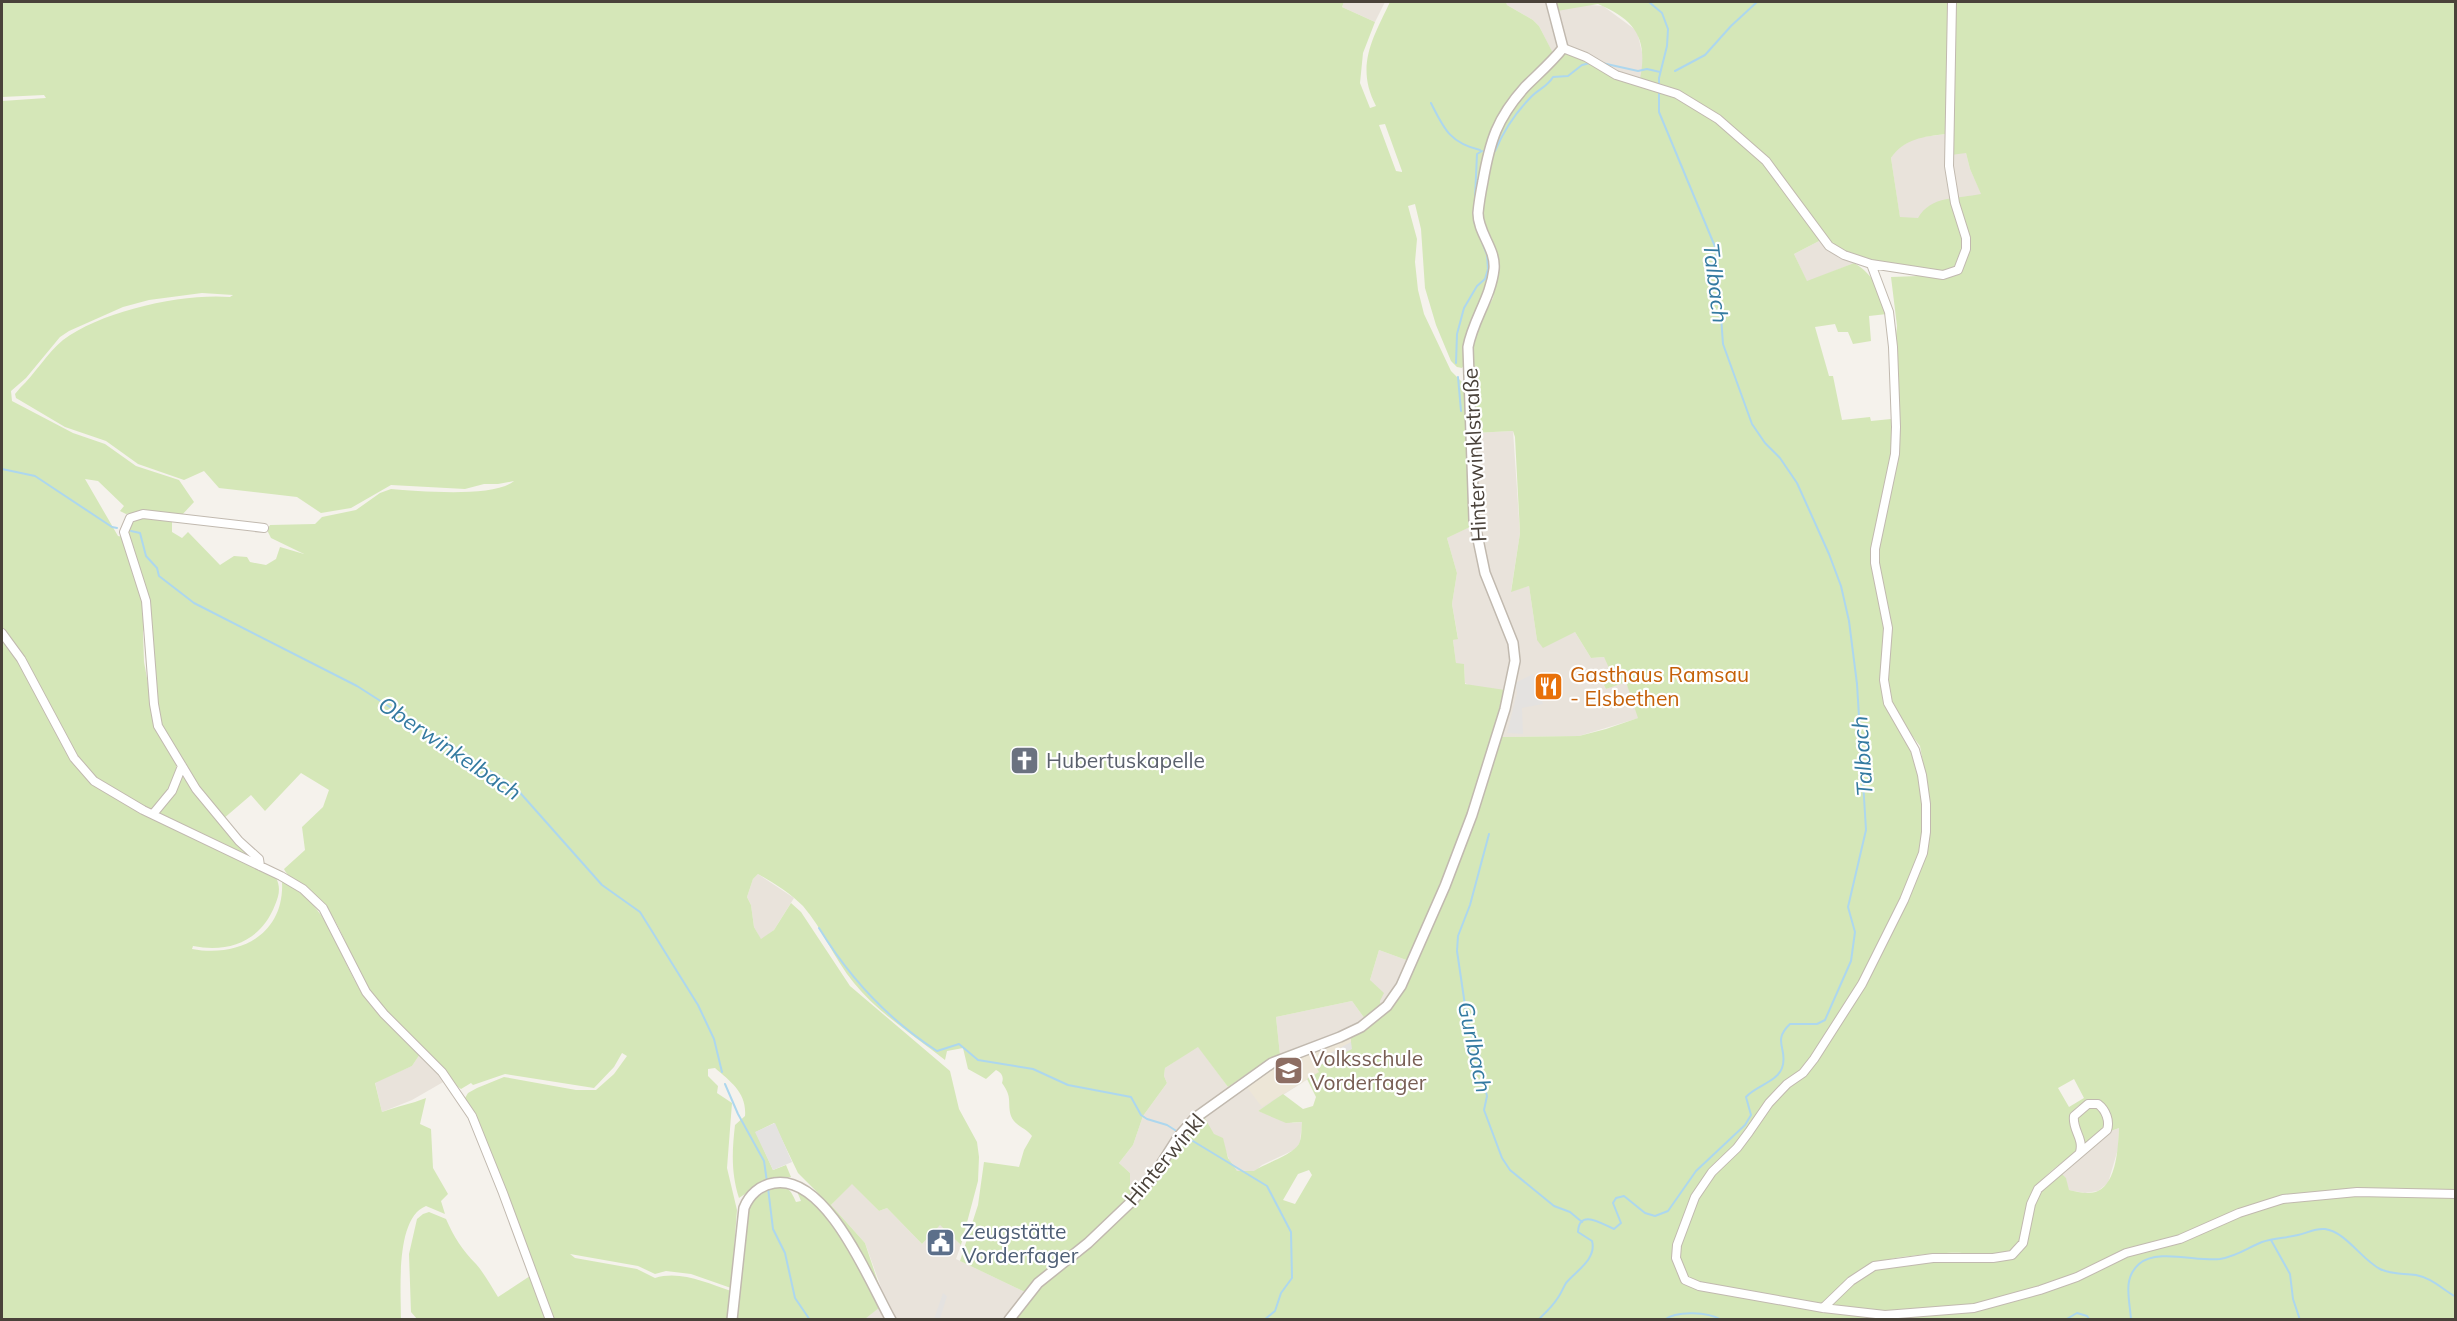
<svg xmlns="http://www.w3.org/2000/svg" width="2457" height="1321" viewBox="0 0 2457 1321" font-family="Mulish,sans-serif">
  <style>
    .residential { fill: #e9e3db }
    .education { fill: #ede6d7 }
    .green { fill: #d5e7b8; fill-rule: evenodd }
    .parking { fill: #e4e2e0 }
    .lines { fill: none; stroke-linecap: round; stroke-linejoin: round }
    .stream { stroke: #add7ee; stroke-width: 2 }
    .minor-casing { stroke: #c1b9af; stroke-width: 10 }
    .tertiary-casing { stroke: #c1b9af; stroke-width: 12 }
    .minor { stroke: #fff; stroke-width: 8 }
    .tertiary { stroke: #fff; stroke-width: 9 }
    .labels { text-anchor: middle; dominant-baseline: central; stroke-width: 4.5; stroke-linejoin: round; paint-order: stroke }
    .street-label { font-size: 21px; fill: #4a423a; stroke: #fff }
    .food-label { font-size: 21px; fill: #c56008; stroke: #fff; text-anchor: start }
    .worship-label { font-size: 21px; fill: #5b616d; stroke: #fff; text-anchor: start }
    .education-label { font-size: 21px; fill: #785e54; stroke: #fff; text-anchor: start }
    .service-label { font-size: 21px; fill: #4e5e75; stroke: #fff; text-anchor: start }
    .water-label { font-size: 22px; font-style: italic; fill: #337aa1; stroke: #fff }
  </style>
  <rect width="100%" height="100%" fill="#f5f2ec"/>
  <!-- residential -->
  <path class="residential" d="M1344,2h41l-10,20 -33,-15z
    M1506,2h48l49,4 34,25 7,30 -4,21 -85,-24 -16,-32 -6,-6 -26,-15z
    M1946,134l20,19 4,16 12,26 -23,3 -40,20h-19l-9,-60 6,-9 18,-11z
    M1821,240l5,8 13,10 15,5 -47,19 -13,-28z
    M1513,431l7,102 -9,58 18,-5 8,54 38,-8 16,26 13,-1 6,11 -12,7 8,14 20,-8 13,37 -60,18 -79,1 -30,-51 -5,-3 -1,-19h-8l-3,-24 5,-2 -6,-34 5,-31 -10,-35 30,-15 -4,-90z
    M758,874l36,24 -20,32 -13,10 -7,-13 -3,-22 -4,-8 6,-18z
    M1379,950l30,11 -11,24 -17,23 -1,-7 -10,-21z
    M1352,1001l13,18 -48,49 2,4 -61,39 35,12 9,-1 -2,20 -4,7 -34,16 -8,7 -17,-1 -5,-4 -10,-26 -8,-6 -15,-25 -10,7 -39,58 -20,22v-24l-11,-10 14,-18 10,-29 24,-33 -3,-7 1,-8 33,-22 30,41 52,-32 -4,-38z
    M420,1054l25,27 -33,19 -30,12 -7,-30 37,-16z
    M2119,1128l-1,21 -10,34 -10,8 -13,2 -17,-3 -2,-11 -6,-7 51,-41z
    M852,1183l27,28 8,-3 35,36 18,-20 21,21 -5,14 69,33 -21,27h-139l21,-18 -21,-58 -34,-38z"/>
  <!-- education -->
  <path class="education" d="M1352,1032v17l-35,19 2,4 -57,35 -19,-25 25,-17z"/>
  <!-- green -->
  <path class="green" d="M2,2h1342l-2,5 33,15 -12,31 -3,30 10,25 6,-2c-21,-40 -3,-68 14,-104h116l1,3 26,15 6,6 16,31 8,-9 34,16 -1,2c27,16 57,19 85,33 63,31 101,86 140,141l-27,14 13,27 47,-18c20,11 27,30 33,51l-18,2 2,25 -18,3 -5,-12h-10l-3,-8 -20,3 14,49h4l9,44 28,-3 1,4 20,-2 3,3 -1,30 -15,62 -5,46 13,69 -4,58 8,26 20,33 8,25 4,32v35l-6,25 -19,44 -41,81 -23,33 5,3 25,-35 25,-49 37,-84 4,-29 -1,-37 -8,-44 -23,-30 -7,-17 -4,-24 4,-47 -13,-69 3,-32 17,-75 2,-42 -4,-62 2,-22 -6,-49 28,-1v-7c-26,-4 -57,-6 -80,-20 -22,-14 -37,-44 -52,-64 -35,-49 -88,-90 -147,-106 8,-40 -4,-59 -42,-75l-41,7 -3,-9h395l1,75 -4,57c-23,3 -41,4 -55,24l9,59 18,1c13,-23 40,-19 63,-24l-11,-25 -4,-16 -15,2 3,-71v-82h501v1317h-1439l27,-35 80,-70 33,-35 12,-16 19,-31 16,-17 11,19 9,4 5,20 9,13h17c11,-8 43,-17 46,-30 2,-6 1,-13 2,-19l-16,1 -28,-12 25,-17 20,15 10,-3 3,-9 -9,-18 12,-7 -3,-5 35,-18v-14l22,-13 34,-36 48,-112 21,-55 24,-82 79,-1 27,-7 32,-11 -12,-36 -20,7 -8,-15 11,-6 -5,-11 -13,1 -16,-26 -32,16 -6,-8 -8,-54 -18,6 9,-59 -5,-96 -2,-6 -40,2v-96l20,-39 5,-28 -1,-12 -13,-29 -5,2 10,28 1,17 -23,62 -2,25 -3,5 -5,-1 -6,-6 -15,-36 -11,-37 -4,-59 -6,-25 -7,2 9,33 -2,23 3,28 6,24 27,57 12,12 1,7 8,136 -25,12 10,35 -5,31 6,35 -5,1 3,23 8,1 1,20 40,6 -32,110 -21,61 -43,100 -30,-11 -9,30 14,13 -4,8 1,7 -16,11 -13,-18 -76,16 4,38 -29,16 -23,16 -30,-40 -33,21 -1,8 3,7 -24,33 -10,29 -14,18 11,10v24l-49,48 -56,47 -65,-31 18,-56 6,-43 35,5 5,-17 8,-14c-6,-8 -17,-10 -21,-20 -4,-14 2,-18 -9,-33 2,-6 0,-10 -6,-13l-10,9 -18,-10 -5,-21 -16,3 -2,9c-30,-24 -67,-47 -91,-77 -20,-24 -31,-54 -51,-77 -13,-13 -29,-23 -45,-32l-5,5 -6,18 4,8 3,22 7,12 13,-9 17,-27 10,9 49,74 100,85 9,38 18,33 2,15 -1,24 -17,64 -21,-20 -18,19 -35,-36 -8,3 -27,-27 -21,21 34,38 14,42 -37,-60 -25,-33 -19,-19 -24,-50 -18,9 17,38 13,-5 5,12 -28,5 -24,16c-8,-25 -7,-47 -4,-73l10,-9c2,-23 -14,-34 -30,-48l-7,1v7l10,10 -1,7 15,10 -5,65 10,42 -6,78 -40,-14 -25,-3 -11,3 -17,-8 -68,-12 5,4 62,11 18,9c25,-8 52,5 76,13l-4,28h-174l-47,-127 -31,-77 -10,-17 3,-5 9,-5 27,-11 72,13h20l18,-16 13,-18 -5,-3 -8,14 -20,21 -89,-14 -32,11 -2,-2 -10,6 -3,-2c-26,-35 -64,-59 -88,-95 -18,-26 -25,-61 -45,-86 -10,-11 -37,-27 -41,-37l21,-19 -3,-23 21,-20 6,-17 -28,-17 -36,38 -14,-16 -28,24c-19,-23 -61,-77 -66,-105 -5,-33 -2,-68 -7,-101l-7,19 1,30 12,65 21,34 -1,10 3,1 54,66 22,22 -80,-38 -3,1 3,6 101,49c5,9 3,18 -1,27 -14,36 -45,48 -82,41l-1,3c48,9 93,-15 90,-68 52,29 52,68 81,113 14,23 38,41 57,60l-8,12 -37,17 7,29c16,-6 29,-8 44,-14l-6,26 11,5 2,39 15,26 -7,7 4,13 -19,-8c-31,12 -25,85 -25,113h-399v-1218l44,-3 -2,-3 -42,2zM1385,124l17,47v1l-6,-1 -17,-46zM202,293l31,2 -3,2c-47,-4 -129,14 -167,43 -16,13 -28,34 -43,48l-5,6 1,4 49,29 41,14 32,23 46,16 20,-9 15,17 78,9 24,16 30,-5 40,-23 74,4 19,-5h14l16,-3c-20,17 -96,10 -123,8l-11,4 -24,17 -34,7 -7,7 -45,1 -3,5 4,8 33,16 -24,-7 -4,12 -10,6 -16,-3 -3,-5 -13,-1 -14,9 -32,-33 -6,6 -10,-6v-14c-16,-1 -37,-7 -44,10v10l-10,-2 -33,-57 13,2 26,25 -4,5 6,3 20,-3 35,5 13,-14 -15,-22 -43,-14 -31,-22 -32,-11 -61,-32 -1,-10 15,-13 34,-41 9,-6 54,-24 26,-7zM2074,1079l10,19 -15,9 -11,-19zM2092,1100c15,5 17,16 19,31l8,-3c-1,19 -2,54 -21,63 -9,4 -20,1 -29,-1l-3,-12 -6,-6 -23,22 -12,49 -6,10 -7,4 -26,4 -57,-1 -53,7 -14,8 -38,36 -116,-22 -9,-6 123,23c14,-14 27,-30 45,-40 17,-9 74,-14 95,-13 15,0 36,6 50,-2 16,-8 12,-36 17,-51 7,-21 32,-36 48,-49l2,-6c-7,-22 -17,-36 13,-45zM1309,1170l3,5 -17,29 -12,-4 15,-26zM1691,1199l5,2 -9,30 -7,14 -5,-4z
    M2090,1106c11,2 15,10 15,20l-20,19 -8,-18v-12z
    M773,1187c15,0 17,1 23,15l5,-1 -5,-12 22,17 32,44 30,57 -15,12 -129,1 12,-111 6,-10z
    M429,1212l17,7c8,18 16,31 30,45 8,9 15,22 22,33l32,-21 16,43h-129l-6,-7 -2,-58 8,-35 6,-5z"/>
  <!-- parking -->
  <path class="parking" d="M1533,674l10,30 -21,4 1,26 -16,-1 10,-40 -2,-10z
    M1351,1042l1,7 -36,18 -2,-5z
    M775,1123l17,39 -19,8 -18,-38z
    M943,1293l4,3 -7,23h-6z"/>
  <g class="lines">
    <!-- stream -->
    <path class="stream" d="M1602,63l36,8 9,-2 13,3
      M1675,71l30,-16 26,-29 26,-24
      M1431,103c13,26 19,40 49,47
      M1495,151c9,-21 21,-39 37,-55 8,-8 15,-9 21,-19l15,-1 14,-11 8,-2
      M1456,363l1,-29 7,-26 13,-22 8,-7 3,-10 -1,-14 -13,-34 3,-67 5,-3
      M1458,377l3,34
      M2,469l33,7 77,51 5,1
      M131,531l9,2 6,23 11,12 2,8 35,27 163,83 158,101 87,98 38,27 58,93 16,34 8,33
      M1489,834l-19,71 -12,31 -1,15 9,61 8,32 8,18v15l5,19 -3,14 18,48 8,12 44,36 16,6 12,10
      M819,928c30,49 70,92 118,123l22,-7 19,16 55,9 35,16 63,12 10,18 6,4 20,6 11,7
      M725,1084l13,30 26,47 3,21
      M1183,1135l84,51 24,46 1,46 -11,15 -6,18 -11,9
      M768,1188l5,41 12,24 10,45 15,22
      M2271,1240l19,34 3,25 7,21
      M1538,1320c7,-7 14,-13 19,-21 4,-5 6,-11 9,-16 10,-12 31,-24 26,-42l-14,-9c1,-24 24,-8 36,-3l7,-6 -8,-20 3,-5 8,-2 21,17 10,3 13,-5 28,-40 49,-46 6,-10 -5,-18c9,-11 31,-15 36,-29 7,-19 -11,-26 8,-44h27l8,-4 26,-59 4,-29 -7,-25 18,-77 -9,-146 -8,-63 -8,-35 -12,-32 -32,-71 -17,-25 -15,-15 -13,-19 -29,-80 -7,-95 -57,-137v-34l8,-32 1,-17 -6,-16 -13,-11
      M1664,1320c13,-10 44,-8 58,0
      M2065,1320l12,-7 10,3 3,4
      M2131,1320c-1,-20 -9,-41 8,-56 18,-16 59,-2 81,-5 18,-3 27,-11 42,-17 12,-4 24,-4 36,-7 10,-2 16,-7 27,-6 21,3 36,30 55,40 12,6 23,4 36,6 16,3 26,14 40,22"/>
    <defs>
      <path id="minor" d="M1563,48l23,9 30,18 61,19 41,25 48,42 63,85 15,9 27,9 18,48 4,35 3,80 -1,27 -20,95v14l13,65 -4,52 4,23 27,47 7,25 4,29v28l-3,21 -19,47 -42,84 -48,75 -11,14 -16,11 -18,19 -20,29 -12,16 -25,24 -17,25 -18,48 -1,13 9,22 14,6 124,22 62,7 89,-7 66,-18 37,-13 49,-24 54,-14 59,-26 44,-14 74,-7 99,2
        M1871,264l72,11 15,-5 8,-21v-11l-11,-35 -6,-37 3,-164
        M2,633l19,26 53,99 20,23 49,29 138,66 22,13 20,19 43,84 18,22 58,58 30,44 31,77 47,127
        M153,814l19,-23 10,-25
        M260,866l-1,-7 -20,-18 -43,-52 -38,-63 -4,-22 -8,-103 -22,-69 6,-14 13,-4 121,14
        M1823,1308l28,-27 23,-15 59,-8h60l19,-3 11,-12 8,-39 7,-15 69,-59c3,-9 -1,-20 -9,-26h-10l-14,12c-2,14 10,22 6,36"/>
      <path id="tertiary" d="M732,1320l12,-112c5,-13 16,-23 30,-25 53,-9 96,100 117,137
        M1009,1320l29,-37 50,-40 43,-41 22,-25 26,-41 16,-18 77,-55 68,-26 21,-10 26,-21 14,-20 44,-100 27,-71 33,-106 10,-48 -2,-18 -28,-70 -11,-53 -6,-173c5,-27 23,-50 26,-78 2,-20 -16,-36 -16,-56 1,-11 3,-22 5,-32 7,-40 14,-63 42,-94 13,-13 27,-25 38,-39l-12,-46"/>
    </defs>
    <!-- minor casing -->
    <use href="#minor" class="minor-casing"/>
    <!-- tertiary casing -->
    <use href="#tertiary" class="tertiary-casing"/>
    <!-- minor -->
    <use href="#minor" class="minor"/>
    <!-- tertiary -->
    <use href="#tertiary" class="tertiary"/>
  </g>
  <!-- icons -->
  <defs>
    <symbol id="restaurant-square" viewBox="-11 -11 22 22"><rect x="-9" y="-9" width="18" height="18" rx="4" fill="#e8710a" stroke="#fff"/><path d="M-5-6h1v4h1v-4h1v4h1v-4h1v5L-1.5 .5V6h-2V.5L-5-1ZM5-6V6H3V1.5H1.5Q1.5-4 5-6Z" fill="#fff"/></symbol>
    <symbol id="church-square" viewBox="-11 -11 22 22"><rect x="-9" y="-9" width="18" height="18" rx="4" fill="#6b7280" stroke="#fff"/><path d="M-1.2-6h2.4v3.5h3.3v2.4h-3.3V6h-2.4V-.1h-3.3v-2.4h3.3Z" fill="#fff"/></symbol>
    <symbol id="school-square" viewBox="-11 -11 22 22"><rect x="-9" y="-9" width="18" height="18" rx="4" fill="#8d6e63" stroke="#fff"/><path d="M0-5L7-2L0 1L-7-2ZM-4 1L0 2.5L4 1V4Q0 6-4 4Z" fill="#fff"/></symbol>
    <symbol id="civic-square" viewBox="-11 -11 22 22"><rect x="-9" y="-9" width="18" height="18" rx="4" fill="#5c6f8a" stroke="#fff"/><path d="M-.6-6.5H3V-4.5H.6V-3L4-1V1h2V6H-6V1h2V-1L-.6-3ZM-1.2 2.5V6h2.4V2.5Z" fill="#fff"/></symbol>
  </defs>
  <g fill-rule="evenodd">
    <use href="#restaurant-square" x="1532" y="670" width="33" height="33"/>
    <use href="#church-square" x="1008" y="744" width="33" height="33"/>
    <use href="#school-square" x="1272" y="1054" width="33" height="33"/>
    <use href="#civic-square" x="924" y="1226" width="33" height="33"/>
  </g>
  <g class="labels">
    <!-- street labels -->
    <g class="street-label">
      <text transform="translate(1474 455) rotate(-93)">Hinterwinklstraße</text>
      <text transform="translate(1164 1159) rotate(-50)">Hinterwinkl</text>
    </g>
    <!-- food labels -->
    <g class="food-label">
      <text x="1570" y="674">Gasthaus Ramsau<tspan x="1570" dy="24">- Elsbethen</tspan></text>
    </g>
    <!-- worship labels -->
    <g class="worship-label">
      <text x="1046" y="760">Hubertuskapelle</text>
    </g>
    <!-- education labels -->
    <g class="education-label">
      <text x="1310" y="1058">Volksschule<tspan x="1310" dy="24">Vorderfager</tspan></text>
    </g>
    <!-- service labels -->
    <g class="service-label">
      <text x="962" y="1231">Zeugstätte<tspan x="962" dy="24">Vorderfager</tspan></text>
    </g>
    <!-- water labels -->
    <g class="water-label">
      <text transform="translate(1716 283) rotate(83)">Talbach</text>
      <text transform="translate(450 748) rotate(34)">Oberwinkelbach</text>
      <text transform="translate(1862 756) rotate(-94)">Talbach</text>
      <text transform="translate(1475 1047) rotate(78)">Gurlbach</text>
    </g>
  </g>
  <!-- border -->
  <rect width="2457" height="1321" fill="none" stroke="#4a423a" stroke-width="6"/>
</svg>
